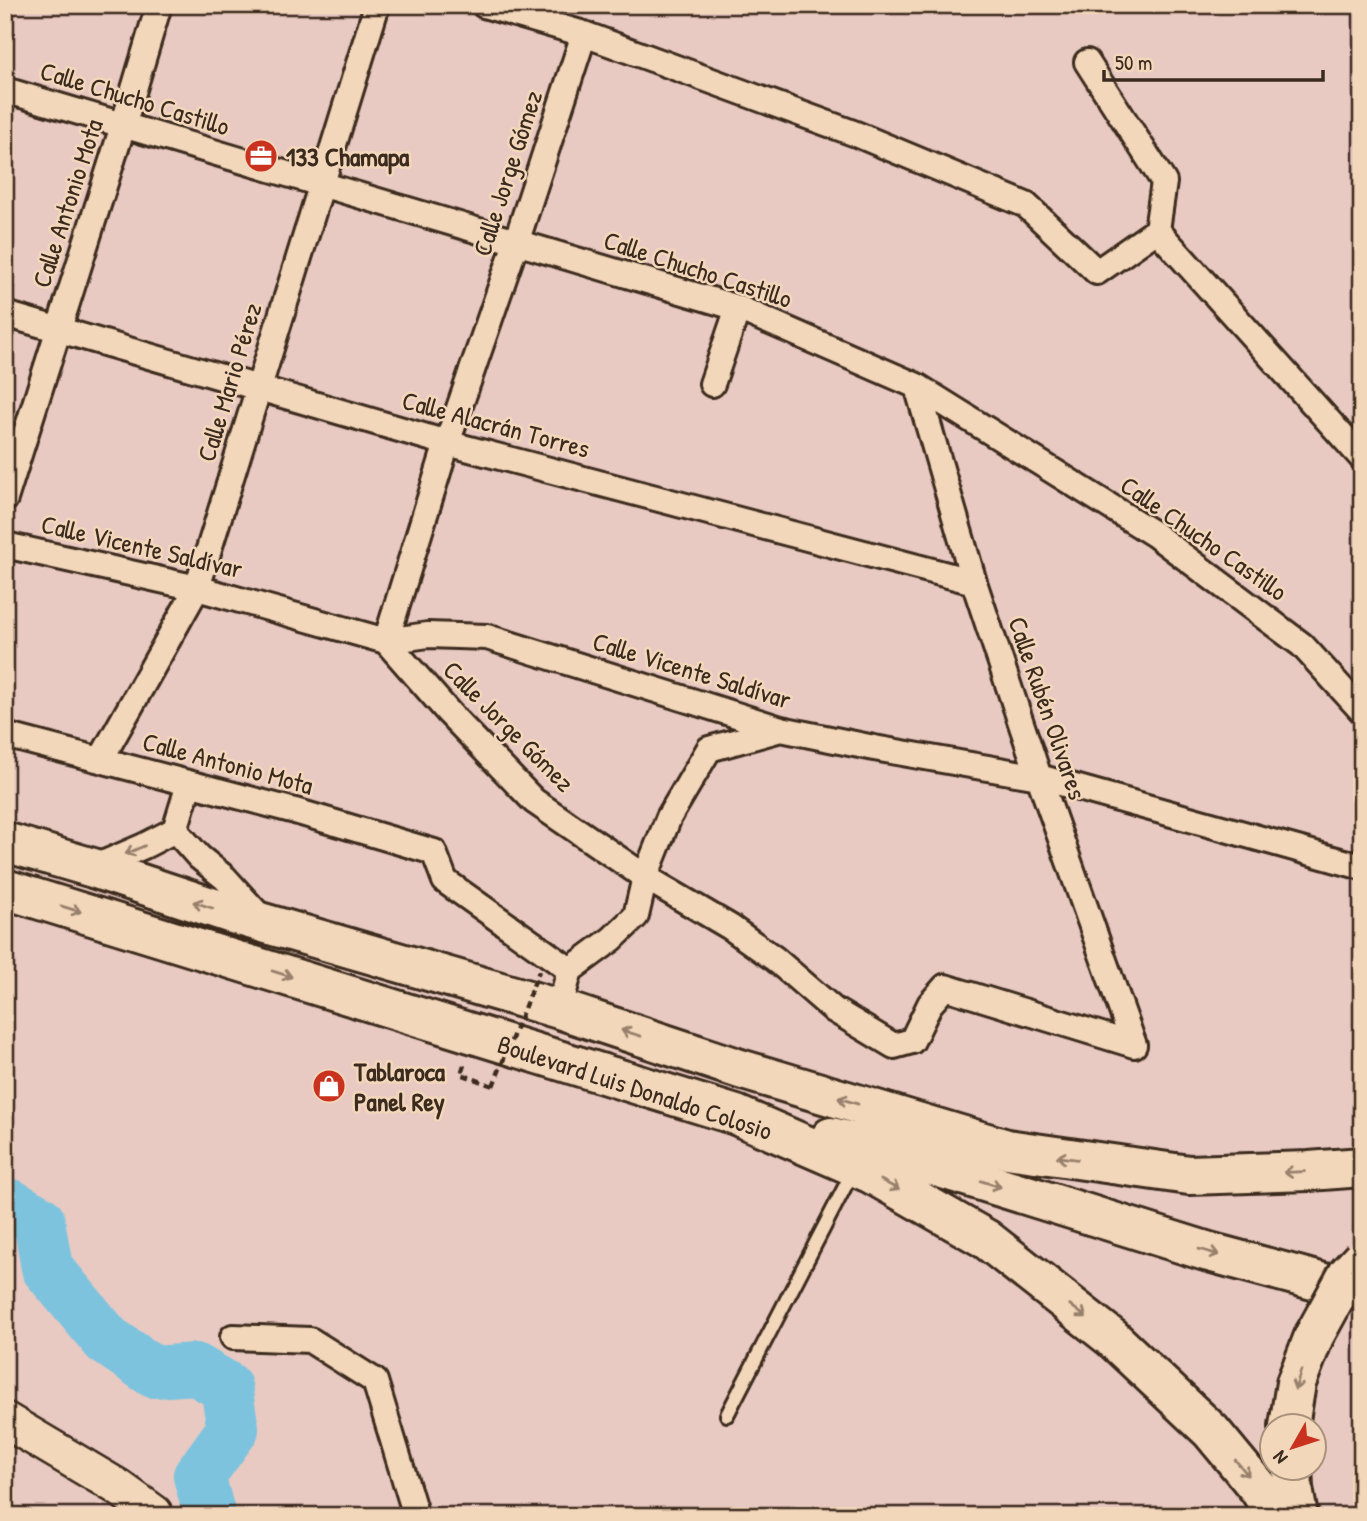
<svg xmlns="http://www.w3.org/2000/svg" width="1367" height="1521" viewBox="0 0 1367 1521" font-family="'Patrick Hand',sans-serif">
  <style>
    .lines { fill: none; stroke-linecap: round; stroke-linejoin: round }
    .river { stroke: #7dc3de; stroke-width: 52 }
    .lane-casing { stroke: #3b2a1e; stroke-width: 18 }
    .street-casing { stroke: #3b2a1e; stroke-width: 30 }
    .secondary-casing { stroke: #3b2a1e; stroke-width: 40 }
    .highway-casing { stroke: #3b2a1e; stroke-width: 44 }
    .path { stroke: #3b2a1e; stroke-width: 4.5; stroke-dasharray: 7 5; stroke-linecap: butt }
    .lane { stroke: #f3d7ba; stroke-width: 12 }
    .street { stroke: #f3d7ba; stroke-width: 24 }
    .secondary { stroke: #f3d7ba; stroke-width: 35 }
    .highway { stroke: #f3d7ba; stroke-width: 38 }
    .highway-bridge-casing { stroke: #3b2a1e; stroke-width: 44; stroke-linecap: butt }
    .path-bridge { stroke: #3b2a1e; stroke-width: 4.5; stroke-dasharray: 7 5; stroke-linecap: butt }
    .highway-bridge { stroke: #f3d7ba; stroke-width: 38 }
    .oneway { stroke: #97806c }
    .labels { text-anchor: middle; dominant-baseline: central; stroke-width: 5; stroke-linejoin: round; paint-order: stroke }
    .street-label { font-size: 26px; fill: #3b2a1e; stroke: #f3d7ba }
    .poi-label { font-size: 26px; font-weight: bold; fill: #3b2a1e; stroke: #f3d7ba; text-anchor: start }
  </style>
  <rect width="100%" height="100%" fill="#e9cac2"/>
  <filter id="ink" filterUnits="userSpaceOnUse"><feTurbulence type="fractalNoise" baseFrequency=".0143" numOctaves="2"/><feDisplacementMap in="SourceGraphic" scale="14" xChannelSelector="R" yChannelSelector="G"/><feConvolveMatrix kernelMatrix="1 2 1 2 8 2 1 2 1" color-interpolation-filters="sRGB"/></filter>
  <g filter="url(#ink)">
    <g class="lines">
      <!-- river -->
      <path class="river" d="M5,1205h6l28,16 8,47 60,72 47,32 41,-3 31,18 7,42 -34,47 11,40"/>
      <defs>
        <path id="lane" d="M727,1415l126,-244"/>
        <path id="street" d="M484,5l100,29 272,100 170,71 71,67 60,-42
          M1087,62l77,120 -7,48
          M5,90l733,218 179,78 237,148 148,111 60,66
          M1157,230l205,228
          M5,314l442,129 527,139
          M712,384l26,-76
          M917,386l57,196 65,195 95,268
          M5,499l118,-373 36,-121
          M5,545l192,43 189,53 42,-6 59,2 294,92 93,19 165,29 323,90
          M386,641l63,72 85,88 111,76 85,50 45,32 59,51 60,36 18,-5 18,-37 15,-17 189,58
          M386,641l61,-198 69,-200 68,-209
          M5,735l290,76 139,41 11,29 125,89
          M101,759l96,-171 180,-583
          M175,830l24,27 26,21 39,43
          M93,868l51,-22 31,-16 14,-46
          M559,1009l11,-39 42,-31 24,-23 9,-39 24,-60 40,-68 72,-20
          M233,1337l77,3 65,41 41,135"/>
        <path id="secondary" d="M5,1420l113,67 36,26 1,3"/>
        <path id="highway" d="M5,842l88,26 136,45 330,96 181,60 267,80 182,26 120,-4 53,-4
          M5,889l731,226 134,58 116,66 126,99 99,93 48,58 17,27
          M831,1137l45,11 333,104 126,34 27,1
          M1289,1426l7,-43 18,-47
          M1292,1468l1,20 5,28"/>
      </defs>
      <!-- lane casing -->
      <use href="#lane" class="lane-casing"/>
      <!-- street casing -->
      <use href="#street" class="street-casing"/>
      <!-- secondary casing -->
      <use href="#secondary" class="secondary-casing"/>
      <!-- highway casing -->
      <use href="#highway" class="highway-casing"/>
      <!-- path -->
      <path class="path" d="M464,1065l-3,9 32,12"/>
      <!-- lane -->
      <use href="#lane" class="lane"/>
      <!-- street -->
      <use href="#street" class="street"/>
      <!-- secondary -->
      <use href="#secondary" class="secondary"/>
      <!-- highway -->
      <use href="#highway" class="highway"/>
      <defs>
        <path id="highway-bridge" d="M1314,1336l34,-62 14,-15"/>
      </defs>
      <!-- highway-bridge casing -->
      <use href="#highway-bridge" class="highway-bridge-casing"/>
      <!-- path-bridge -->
      <path class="path-bridge" d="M493,1086l46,-115"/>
      <!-- highway-bridge -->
      <use href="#highway-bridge" class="highway-bridge"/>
    </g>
    <!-- one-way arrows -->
    <defs><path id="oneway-shaft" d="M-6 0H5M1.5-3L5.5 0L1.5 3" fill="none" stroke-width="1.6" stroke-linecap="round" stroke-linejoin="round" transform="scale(1.75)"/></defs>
    <g class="oneway">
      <use href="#oneway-shaft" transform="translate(135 850) rotate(156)"/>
      <use href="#oneway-shaft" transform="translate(203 905) rotate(-162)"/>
      <use href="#oneway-shaft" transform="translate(71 909) rotate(17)"/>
      <use href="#oneway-shaft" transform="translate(282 974) rotate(17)"/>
      <use href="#oneway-shaft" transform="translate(631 1033) rotate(-162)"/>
      <use href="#oneway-shaft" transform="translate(848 1101) rotate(-163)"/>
      <use href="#oneway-shaft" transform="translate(1067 1158) rotate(-172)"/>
      <use href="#oneway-shaft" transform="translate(1294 1172) rotate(178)"/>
      <use href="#oneway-shaft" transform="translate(991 1184) rotate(17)"/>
      <use href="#oneway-shaft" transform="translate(890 1185) rotate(29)"/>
      <use href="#oneway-shaft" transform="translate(1209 1252) rotate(16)"/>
      <use href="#oneway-shaft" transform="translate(1078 1311) rotate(38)"/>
      <use href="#oneway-shaft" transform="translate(1298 1380) rotate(107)"/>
      <use href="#oneway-shaft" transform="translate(1242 1468) rotate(50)"/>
    </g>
  </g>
  <!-- icons -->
  <defs>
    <symbol id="office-disc" viewBox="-11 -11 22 22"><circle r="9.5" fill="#c8321e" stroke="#f3d7ba"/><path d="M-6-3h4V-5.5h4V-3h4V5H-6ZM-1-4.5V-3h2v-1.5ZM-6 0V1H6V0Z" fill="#fff"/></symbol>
    <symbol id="shop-disc" viewBox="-11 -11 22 22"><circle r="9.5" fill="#c8321e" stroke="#f3d7ba"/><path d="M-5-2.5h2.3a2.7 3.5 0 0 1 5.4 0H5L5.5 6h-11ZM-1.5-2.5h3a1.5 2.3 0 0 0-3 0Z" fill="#fff"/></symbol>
  </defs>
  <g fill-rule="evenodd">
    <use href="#office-disc" x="242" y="137" width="38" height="38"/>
    <use href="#shop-disc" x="310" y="1067" width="38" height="38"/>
  </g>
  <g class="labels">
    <!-- street labels -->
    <g class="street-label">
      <text transform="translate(135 98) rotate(17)">Calle Chucho Castillo</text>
      <text transform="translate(507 173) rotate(-72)">Calle Jorge Gómez</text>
      <text transform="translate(67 203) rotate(-72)">Calle Antonio Mota</text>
      <text transform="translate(698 269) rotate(18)">Calle Chucho Castillo</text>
      <text transform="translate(229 382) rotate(-73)">Calle Mario Pérez</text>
      <text transform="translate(496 424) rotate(15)">Calle Alacrán Torres</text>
      <text transform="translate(1204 538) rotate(35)">Calle Chucho Castillo</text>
      <text transform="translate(142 546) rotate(13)">Calle Vicente Saldívar</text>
      <text transform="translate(692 670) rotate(17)">Calle Vicente Saldívar</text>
      <text transform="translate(1048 708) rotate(71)">Calle Rubén Olivares</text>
      <text transform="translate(509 726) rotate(45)">Calle Jorge Gómez</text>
      <text transform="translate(228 763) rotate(15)">Calle Antonio Mota</text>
      <text transform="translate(635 1087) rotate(18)">Boulevard Luis Donaldo Colosio</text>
    </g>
    <!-- poi labels -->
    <g class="poi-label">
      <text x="286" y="156">133 Chamapa</text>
      <text x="354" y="1071">Tablaroca<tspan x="354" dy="30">Panel Rey</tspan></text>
    </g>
  </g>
  <!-- margin -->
  <rect width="1367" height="1521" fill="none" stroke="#f3d7ba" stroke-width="28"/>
  <rect x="14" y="14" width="1339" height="1493" fill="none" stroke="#3b2a1e" stroke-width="2.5" filter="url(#ink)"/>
  <!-- north arrow -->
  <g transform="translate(1293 1447) rotate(231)"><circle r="33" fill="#f3d7ba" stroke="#a9927c" stroke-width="2"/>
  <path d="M0-5L12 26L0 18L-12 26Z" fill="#c8321e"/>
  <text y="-10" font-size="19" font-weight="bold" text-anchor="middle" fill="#3b2a1e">N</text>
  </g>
  <!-- scale -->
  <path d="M1104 70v10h219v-10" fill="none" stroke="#3b2a1e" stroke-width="3.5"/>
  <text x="1115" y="70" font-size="21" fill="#3b2a1e" stroke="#f3d7ba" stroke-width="5" paint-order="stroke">50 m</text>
</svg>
